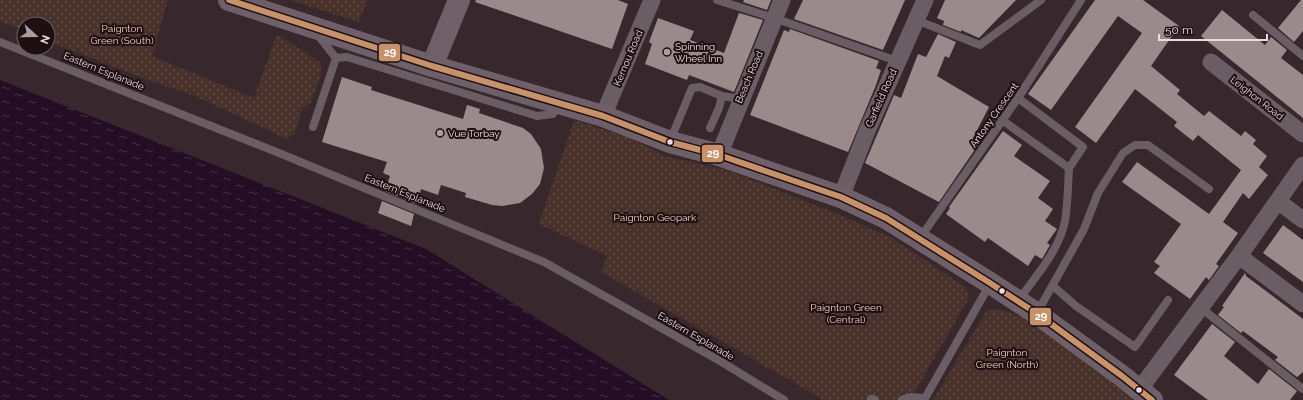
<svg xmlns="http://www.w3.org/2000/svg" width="1303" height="400" viewBox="0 0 1303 400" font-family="Raleway,sans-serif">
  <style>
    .green { fill: url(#green-dots) }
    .water { fill: url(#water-ripples) }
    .building { fill: #9a8a8c }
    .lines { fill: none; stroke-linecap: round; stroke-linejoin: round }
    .service { stroke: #6a5e64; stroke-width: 8 }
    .minor { stroke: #6a5e64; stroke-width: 17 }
    .secondary { stroke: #6f5f68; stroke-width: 22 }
    .bus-1-casing { stroke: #1d0f12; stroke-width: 9 }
    .bus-1 { stroke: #c7916a; stroke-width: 6 }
    .poi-dot { fill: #af9ba0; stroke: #1d0f12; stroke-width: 1.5 }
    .bus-dot { fill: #efd9de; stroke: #1d0f12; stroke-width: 1.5 }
    .labels { text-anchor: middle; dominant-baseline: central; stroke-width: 4; stroke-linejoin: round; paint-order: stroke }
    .park-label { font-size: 10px; fill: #f7cdbf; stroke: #1d0f12 }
    .poi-label { font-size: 10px; fill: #efd9de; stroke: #1d0f12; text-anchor: start }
    .street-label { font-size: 10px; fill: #efd9de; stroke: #1d0f12 }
    .line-badge { stroke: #1d0f12; stroke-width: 1.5 }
    .badge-label { font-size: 11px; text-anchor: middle; font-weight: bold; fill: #fff }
  </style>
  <defs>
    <pattern id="green-dots" width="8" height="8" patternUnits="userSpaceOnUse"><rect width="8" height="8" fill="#47312a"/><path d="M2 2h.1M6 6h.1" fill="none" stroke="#624e48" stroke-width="1.8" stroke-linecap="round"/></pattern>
    <pattern id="water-ripples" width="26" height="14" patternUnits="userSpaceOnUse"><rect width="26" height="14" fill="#250e25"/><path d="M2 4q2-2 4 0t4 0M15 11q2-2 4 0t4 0" fill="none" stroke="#453044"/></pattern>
  </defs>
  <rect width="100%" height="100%" fill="#38272c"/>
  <!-- green -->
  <path class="green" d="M0,0h168l-16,56 102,42 23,-64 44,29v12l-10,27 -9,7 -7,24 -8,6 -94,-44 -45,-15 -100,-39v-17h-24v7l-24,-10z
    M290,0h78l-9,22z
    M574,120l56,18 35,18 61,14 110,43 54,24 77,51 2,10 -59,102h-86l-223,-128 6,-16 -68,-32z
    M987,310h16l21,8 115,82h-206z"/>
  <!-- water -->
  <path class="water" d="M0,80l426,169 243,151h-669z"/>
  <!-- building -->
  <path class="building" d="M476,0h142l10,4 -16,45 -137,-47z
    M744,0h27l-4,10 -24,-8z
    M803,0h102l-22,50 -89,-31z
    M945,0h71l-37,38 -18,-8v2l-18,-7 1,-4 -7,-3z
    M1095,0h48l36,26 -28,40 29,24 -3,4 27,22 5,-5 32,25 4,-5 11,9 -3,4 14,12 -8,11 9,8 -19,24 -6,-6 -20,29 15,11 -22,31 3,2 -10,14 -3,-3 -16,22 -36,-26 6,-7 -6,-4 27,-38 -59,-42 15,-20 72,52 32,-44 -43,-35 -5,6 -19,-15 3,-4 -42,-33 -39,54 -21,-16 67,-94 -24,-17 -67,94 -23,-16z
    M1301,0h2v31l-9,11 -16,-14z
    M1222,10l43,35 6,-8 16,13 -6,8 22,17v43l-102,-82z
    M739,13l24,7 -29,72 -45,-17 -2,5 -42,-16 7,-20 -3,-2 9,-24 36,13 -4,9 34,13z
    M790,29l89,32 -3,7 5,2 -5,15 -28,67 -98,-37 34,-85 5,2z
    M938,34l18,8 -7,16 -4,-2 -8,20 52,31 -16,31 7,4 -41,60 -74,-39 29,-68 7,3 17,-44 8,3z
    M342,77l30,10 -1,3 92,29 4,-14 13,4 -1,4 44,15 8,6 10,15 3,19 -4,16 -8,10 -12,9 -18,3 -10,-1 -27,-8 1,-4 -25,-8 -3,10 -17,-6 -4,15 -32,-13 5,-15 -7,-3 4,-11 -65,-20z
    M1003,131l19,14 -8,11 36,25 -12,17 15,11 -8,12 12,8 -10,14 3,2 -8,14 -7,-4 -7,11 -40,-28 -3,4 -39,-28 4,-6 -1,-1z
    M382,201l32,13 -3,12 -33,-13z
    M1283,225l20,15v42l-40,-29z
    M1245,273l1,3 57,43v53l-6,5 -22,-17 3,-3 -35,-26 -2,2 -23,-18 6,-8 -2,-1z
    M1212,324l23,18 -11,14 34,28 11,-15 28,22 -7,9h-82l-34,-25z"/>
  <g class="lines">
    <!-- service -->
    <path class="service" d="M717,0l57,18 123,43
      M1253,15l50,41
      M916,20l64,25 61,-45
      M316,33l20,25 11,-1 190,59 16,-2 3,-10
      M0,42l274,109 270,111 176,99 64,39
      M722,96l18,3
      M1002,120l67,48 14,-21 -65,-49
      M313,127l23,-69
      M670,141l22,-53 8,-1 22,9 -3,12 -9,20
      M920,238l98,-140 63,-98
      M1053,286l23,20 59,41 33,-47
      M1018,301c17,-24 41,-50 47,-80 3,-18 3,-36 4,-53
      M1201,308l102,81
      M1037,313l47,-84 14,-36 25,-40 12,-8h13l61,44
      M871,399l4,1
      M902,400l8,-3 15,1
      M924,400l66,-116"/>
    <!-- minor -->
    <path class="minor" d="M1211,62l92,72
      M603,116l49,-116
      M719,155l63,-155
      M841,197l26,-66 58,-131
      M1279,202l24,18
      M1239,256l64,48
      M1139,390l100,-134 64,-91"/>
    <!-- secondary -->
    <path class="secondary" d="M229,0l203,66 171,50 67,26 49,13 122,42 45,21 104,65 46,30 86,63 30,24
      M432,66l27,-66"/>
    <defs>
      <path id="bus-1" d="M229,0l203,66 171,50 67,26 49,13 122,42 45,21 104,65 46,30 86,63 30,24"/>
    </defs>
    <!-- bus-1 casing -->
    <use href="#bus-1" class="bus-1-casing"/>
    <!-- bus-1 -->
    <use href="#bus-1" class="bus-1"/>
  </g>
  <!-- markers -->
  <g class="poi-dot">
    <circle cx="667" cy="52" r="4"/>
    <circle cx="440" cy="133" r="4"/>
  </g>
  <g class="bus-dot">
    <circle cx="670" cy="142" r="3.5"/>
    <circle cx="1002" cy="291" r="3.5"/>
    <circle cx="1139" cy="390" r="3.5"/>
  </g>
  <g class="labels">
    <!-- park labels -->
    <g class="park-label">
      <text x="122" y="28">Paignton<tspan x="122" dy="12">Green (South)</tspan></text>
      <text x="655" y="217">Paignton Geopark</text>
      <text x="846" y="307">Paignton Green<tspan x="846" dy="12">(Central)</tspan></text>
      <text x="1007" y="352">Paignton<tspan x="1007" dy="12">Green (North)</tspan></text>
    </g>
    <!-- poi labels -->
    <g class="poi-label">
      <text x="675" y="46">Spinning<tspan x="675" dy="12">Wheel Inn</tspan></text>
      <text x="448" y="133">Vue Torbay</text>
    </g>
    <!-- street labels -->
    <g class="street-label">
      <text transform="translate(628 58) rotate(-67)">Kernou Road</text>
      <text transform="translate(104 71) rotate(22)">Eastern Esplanade</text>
      <text transform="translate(749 77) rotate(-67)">Beach Road</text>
      <text transform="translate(881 98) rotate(-66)">Garfield Road</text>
      <text transform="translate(1257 98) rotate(38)">Leighon Road</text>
      <text transform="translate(994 115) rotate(-55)">Antony Crescent</text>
      <text transform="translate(405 193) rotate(22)">Eastern Esplanade</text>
      <text transform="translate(696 336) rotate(30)">Eastern Esplanade</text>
    </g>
  </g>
  <g class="line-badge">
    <rect x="378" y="43" width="23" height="19" rx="4" fill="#c7916a"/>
    <rect x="701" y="144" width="23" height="19" rx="4" fill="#c7916a"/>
    <rect x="1029" y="307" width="23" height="19" rx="4" fill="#c7916a"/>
  </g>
  <g class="badge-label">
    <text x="390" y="56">29</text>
    <text x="713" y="157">29</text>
    <text x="1041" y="320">29</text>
  </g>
  <!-- north arrow -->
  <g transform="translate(36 36) rotate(111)"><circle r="19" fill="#1d0f12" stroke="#716064"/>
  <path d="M0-3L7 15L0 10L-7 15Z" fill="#af9ba0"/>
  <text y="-6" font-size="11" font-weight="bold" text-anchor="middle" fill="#efd9de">N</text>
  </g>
  <!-- scale -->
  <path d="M1159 34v6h108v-6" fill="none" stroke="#efd9de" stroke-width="2"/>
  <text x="1165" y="34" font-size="12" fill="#efd9de" stroke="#1d0f12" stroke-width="3" paint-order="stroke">50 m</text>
</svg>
